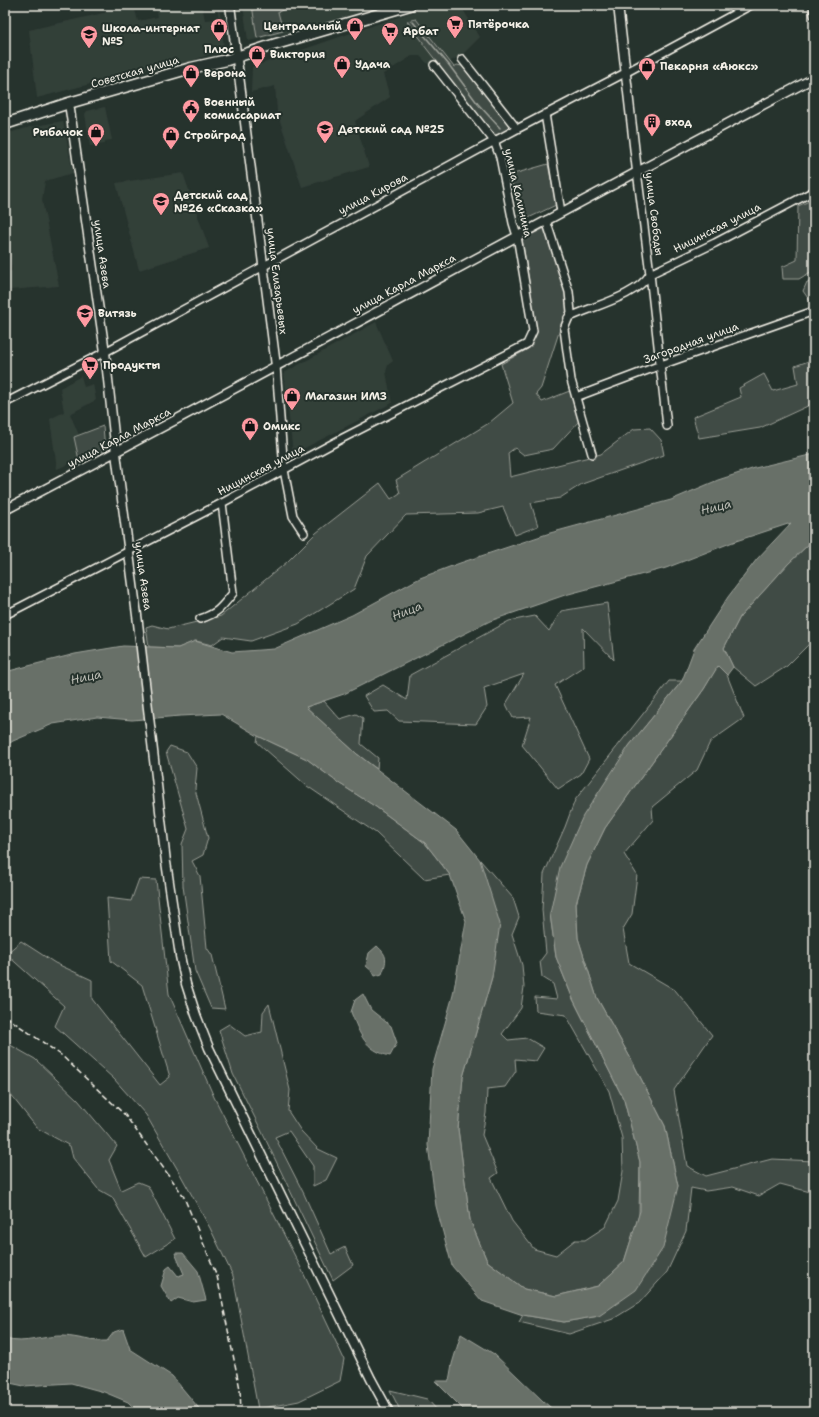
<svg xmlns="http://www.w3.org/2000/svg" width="819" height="1417" viewBox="0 0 819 1417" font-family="'Shantell Sans',sans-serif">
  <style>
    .built { fill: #333f39 }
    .green { fill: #414b45; stroke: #9a9e96 }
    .water { fill: #676f68; stroke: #9fa39b; fill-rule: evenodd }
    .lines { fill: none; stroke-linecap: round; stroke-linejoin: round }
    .stream { stroke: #9fa39b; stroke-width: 1.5 }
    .minor-casing { stroke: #f4f1e8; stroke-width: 10 }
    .tertiary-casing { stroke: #f4f1e8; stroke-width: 11 }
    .primary-casing { stroke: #f4f1e8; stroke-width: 13 }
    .minor { stroke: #26332d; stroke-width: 7 }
    .tertiary { stroke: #26332d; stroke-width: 8 }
    .primary { stroke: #26332d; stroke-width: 10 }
    .rail { stroke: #f4f1e8; stroke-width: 1.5; stroke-dasharray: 6 3; stroke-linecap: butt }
    .labels { text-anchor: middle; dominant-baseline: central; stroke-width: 4; stroke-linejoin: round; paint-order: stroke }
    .poi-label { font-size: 11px; font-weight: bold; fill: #f4f1e8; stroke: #26332d; text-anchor: start }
    .street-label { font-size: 11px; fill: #f4f1e8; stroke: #26332d }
    .water-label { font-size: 12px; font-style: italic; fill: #bcbdb5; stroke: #26332d }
  </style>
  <rect width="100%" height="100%" fill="#26332d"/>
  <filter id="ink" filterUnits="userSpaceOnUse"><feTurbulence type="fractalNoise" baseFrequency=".025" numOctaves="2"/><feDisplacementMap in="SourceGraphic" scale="8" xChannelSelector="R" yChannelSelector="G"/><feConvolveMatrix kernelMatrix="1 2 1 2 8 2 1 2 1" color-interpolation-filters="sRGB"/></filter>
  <g filter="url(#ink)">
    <!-- built -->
    <path class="built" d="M156,5h46l3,15 14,-1 -2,-14h2l5,43 -70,29 -3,-9 -114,30 -8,-68 105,-24 4,15 20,-4z
      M243,5h118l2,12 -115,24z
      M433,5h27l20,32 -18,18 -28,15 -14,-14h-8l-29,18 7,23 -35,24 14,46 -67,20 -25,-75 -2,-26 -24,6 1,-25z
      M105,107l7,33 -7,1v3l-15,2 -5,-32 2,-3z
      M63,121l10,52 -28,8 -3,19 17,86 -50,4 -1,-9h-3v-9l7,-1 -7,-52v-85l25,-7z
      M183,173l26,75 -70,22 -23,-87z
      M376,322l17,39 -5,4 -2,7 6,31 -99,51 -9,-81z
      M81,376l3,11 9,-3 3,16 -26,14 9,21 -5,2 5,23 -22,9 -7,-50 14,-7 -4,-24z"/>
    <!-- green -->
    <path class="green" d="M252,5h31l2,4 -7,3 5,19 -26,7z
      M416,19l38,48 3,-2 5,1 45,56 2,5c-3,5 -11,9 -16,7l-70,-90v-2l-16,-21z
      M548,164l8,41 -34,16 -12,-46z
      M814,199v71l-15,9h-16l-1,-12 15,-7 1,-54z
      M545,228l22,65 1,17 -8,19 -19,59 -5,6 6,8 30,-12 8,30 -27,29 -29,6 -9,-7 -7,5 2,24 91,-23 33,-25 16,-1 11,12 3,15 -82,29 -22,14 -29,5 7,23 -23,9 -12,-28 -25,6 -72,2 -39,41 -13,33 -56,35 -47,17 -28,-4 -11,8 -16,-4 -18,7 -29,-1 -3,-20 6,-2 16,4 53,-13 66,-54 29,-29 64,-50 11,16 9,-6 -4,-13 93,-57 24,-20 -12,-39 27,-15 9,-18 -15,-92z
      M807,282l7,1v24l-11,-16z
      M814,359v54l-2,-9 -52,24 -61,10 -6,-21 48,-20 -2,-9 25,-14 9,17 25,-7 -3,-18z
      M103,426l2,24 -26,10 -5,-23z
      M814,539v100l-27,27 -31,20 -23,-19 -9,-19 16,-31 48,-53z
      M607,603l7,57 -31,-32 1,38 -29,19 34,74 -8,15 -23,15 -36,-44 9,-28 -18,1 -7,-14 18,-30 -40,14 3,19 -11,17 -77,-3 -11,-10 -14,1 -10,-16 19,-11 24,15 3,-25 99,-54 26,-5 14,15 12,-20z
      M718,665l9,10 17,43 -34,24 -13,28 -45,37 1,13 -29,34 13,21 -5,39 -9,15 6,34 46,27 37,45 -38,55 13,76 19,10 66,-17 42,2v32l-34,-9 -21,12 -26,-9 -27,4 -15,-3 -5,43 -19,41 -28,31 -26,16 -44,15 -50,-12 4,-7 41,7 35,-6 79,-130 -13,-60 -34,-67 -34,-61 -19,-60 -2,-34 11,-39 18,-37 99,-139z
      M669,681h13l-53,65 -79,168 6,43 17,42 51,101 16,62 -1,53 -15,47 -26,24 -42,10 -32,-7 -37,-28 -17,-41 -12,-91 5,-52 29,-100 -12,-117 33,38 6,19 -7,17 10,31 2,22 -3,21 -19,26 6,6 19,-2 17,10 -8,13 -21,-2 1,12 -11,16 -18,2 -1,24 -4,22 16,38 -7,5 21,43 22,28 22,6 19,-15h10l20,-13 13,-26 5,-30 -1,-33 -13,-47 -43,-76 -30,-4 -1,-14 22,2 -4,-15 -11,-7 -2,-16 6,-8 -4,-43 2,-36 21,-47 10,-27z
      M324,701l16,18 16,-5 7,4 -2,26 17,14 -1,11 -20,-15 -51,-47z
      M258,736l49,23 30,23 39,25 49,36 25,32 -26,4 -48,-46 -69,-47 -50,-44z
      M170,746l17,6 10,16 -2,21 13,49 -5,17 -11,6 8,15 7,72 5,7 13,54 -14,-1 -16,-37 -12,-85 -1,-42 6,-15 -22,-77z
      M139,879l17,1 13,114 45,103 86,169 44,93 -4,22 -41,20 -41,8 -25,-133 -23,-48 -31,-56 -33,-57 -32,-36 -59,-53 9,-20 -58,-52 15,-13 34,22 37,17v19l68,86 10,-8 -28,-92 -31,-24 -4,-63 24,3z
      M269,1004l21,86 -2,21 13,20 17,18 19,9 -11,22 -13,6v-20l-24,-35 -14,6 29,57 27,60 14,-7 8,18 -20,15 -71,-148 -29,-58 -14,-44 10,-6 16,12 17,-4 1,-20z
      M5,1042l30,17 43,41 39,46 -8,14 12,30 17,-8 10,4 27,53 -29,18 -34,-60 -14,-8 -25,-31 -3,-12 -33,-18 -27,-34 -5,-1z
      M390,1390l37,9 12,13h-38z"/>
    <!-- water -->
    <path class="water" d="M814,454v85l-26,25 -48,53 -16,31 9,19 -6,8 -9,-9 -14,23 -99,139 -18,37 -11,39 2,34 19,60 34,61 34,67 13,60 -15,62 -27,42 -37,26 -35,6 -41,-7 -41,-14 -30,-35 -16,-60 -8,-61 4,-76 21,-74 13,-74 -16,-46 -25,-32 -49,-36 -39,-25 -30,-23 -49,-23 -37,-22 -41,2 -48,4 -35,-3 -44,7 -40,17 -8,5v-74l70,-18 48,-8 55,2 17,-7 37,11 42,-3 78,-34 68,-37 40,-15 90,-30 121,-33 47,-20 37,-12zM791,523l-34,36 -29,38 -34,52 -12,32 -53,65 -46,70 -23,51 -10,47 6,43 17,42 51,101 16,62v49l-16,51 -26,24 -42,10 -32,-7 -37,-28 -17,-41 -12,-91 5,-52 29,-100 8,-53 -20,-64 -24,-30 -99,-76 -51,-47 38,-13 146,-73 75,-26 101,-27 67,-26z
      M377,946c11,10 10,14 5,28l-7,2 -2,-4 -7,-6 3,-13z
      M363,994l8,16 20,16 6,17 -7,13c-25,-6 -30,-21 -39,-44l4,-12z
      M175,1253h8l15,18 8,29 -13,2 -15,-4 -7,5 -10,-17 5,-17 4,-3 8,10 6,-2z
      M123,1329l7,20 42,27 30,36h-64l-10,-10 -24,-10 -33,-9 -47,3 -19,-4v-43c21,6 39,-4 59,-3 15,1 28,6 43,5l7,-9z
      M461,1334l33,20 49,47 13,11h-90l-31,-31h14l3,-17z"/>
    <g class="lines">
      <!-- stream -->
      <path class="stream" d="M413,22l36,43 29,39 22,24"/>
      <defs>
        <path id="minor" d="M813,5l1,10
          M462,59l55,70
          M545,114l16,98
          M637,171l13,103 17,152
          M546,220l23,72 2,20 -7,17 7,51 21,74
          M568,318c24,-12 68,-21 82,-44l65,-31 99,-52
          M276,366l8,104 9,46 11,17
          M576,397l85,-32 153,-54
          M5,403l100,-51 412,-223 108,-56 126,-68
          M5,615l217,-112 121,-65 184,-94 6,-13 -16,-95 -4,-13 -13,-66 -6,-16 -60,-76
          M200,619c18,-6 21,-11 33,-26l-11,-90
          M5,650l1,9"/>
        <path id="tertiary" d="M230,5l46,361
          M618,5l19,166
          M69,103l36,249 11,101 22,170 28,239 14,94 6,28 10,31 13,33 162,331 18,33
          M5,510c271,-141 538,-290 809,-432"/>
        <path id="primary" d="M5,124l64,-21 122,-35 36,-8 49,-16 134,-39"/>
      </defs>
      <!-- minor casing -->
      <use href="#minor" class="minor-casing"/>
      <!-- tertiary casing -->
      <use href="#tertiary" class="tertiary-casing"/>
      <!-- primary casing -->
      <use href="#primary" class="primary-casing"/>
      <!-- minor -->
      <use href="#minor" class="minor"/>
      <!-- tertiary -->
      <use href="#tertiary" class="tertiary"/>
      <!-- primary -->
      <use href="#primary" class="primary"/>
      <!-- rail -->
      <path class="rail" d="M5,1016l56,39 64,60 58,80 34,81 23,113 1,23"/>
    </g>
  </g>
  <!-- icons -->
  <defs>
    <symbol id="supermarket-pin" viewBox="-11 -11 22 30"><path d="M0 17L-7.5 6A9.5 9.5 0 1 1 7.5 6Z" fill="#ff9aa2" stroke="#26332d"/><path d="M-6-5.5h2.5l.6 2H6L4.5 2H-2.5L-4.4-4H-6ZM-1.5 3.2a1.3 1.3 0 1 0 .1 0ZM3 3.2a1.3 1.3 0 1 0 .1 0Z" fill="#111"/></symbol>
    <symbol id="shop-pin" viewBox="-11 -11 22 30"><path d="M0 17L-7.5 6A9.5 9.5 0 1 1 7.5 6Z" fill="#ff9aa2" stroke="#26332d"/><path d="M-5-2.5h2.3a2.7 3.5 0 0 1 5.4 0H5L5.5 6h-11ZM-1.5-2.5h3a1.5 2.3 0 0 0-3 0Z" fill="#111"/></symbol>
    <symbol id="school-pin" viewBox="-11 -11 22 30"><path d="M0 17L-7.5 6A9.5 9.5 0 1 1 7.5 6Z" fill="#ff9aa2" stroke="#26332d"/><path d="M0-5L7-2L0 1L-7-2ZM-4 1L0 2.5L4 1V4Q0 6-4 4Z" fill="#111"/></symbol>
    <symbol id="civic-pin" viewBox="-11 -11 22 30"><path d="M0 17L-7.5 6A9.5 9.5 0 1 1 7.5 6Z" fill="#ff9aa2" stroke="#26332d"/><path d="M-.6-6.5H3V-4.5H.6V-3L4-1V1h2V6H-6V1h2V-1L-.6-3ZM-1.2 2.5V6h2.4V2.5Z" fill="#111"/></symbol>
    <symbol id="building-pin" viewBox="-11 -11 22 30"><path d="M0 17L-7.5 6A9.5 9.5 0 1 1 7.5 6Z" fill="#ff9aa2" stroke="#26332d"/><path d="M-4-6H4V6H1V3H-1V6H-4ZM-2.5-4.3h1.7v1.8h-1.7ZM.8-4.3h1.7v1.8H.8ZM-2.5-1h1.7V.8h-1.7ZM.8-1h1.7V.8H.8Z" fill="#111"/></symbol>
  </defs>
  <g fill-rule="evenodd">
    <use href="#supermarket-pin" x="445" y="14" width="20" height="27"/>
    <use href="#shop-pin" x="345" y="16" width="20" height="27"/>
    <use href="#shop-pin" x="209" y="17" width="20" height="27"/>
    <use href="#supermarket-pin" x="380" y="21" width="20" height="27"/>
    <use href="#school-pin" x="79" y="24" width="20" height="27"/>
    <use href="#shop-pin" x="247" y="44" width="20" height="27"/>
    <use href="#shop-pin" x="332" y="54" width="20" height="27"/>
    <use href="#shop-pin" x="637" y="56" width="20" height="27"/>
    <use href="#shop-pin" x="181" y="63" width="20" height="27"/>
    <use href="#civic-pin" x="181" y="98" width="20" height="27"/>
    <use href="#building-pin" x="642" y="112" width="20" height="27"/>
    <use href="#school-pin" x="315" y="119" width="20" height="27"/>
    <use href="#shop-pin" x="86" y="122" width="20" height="27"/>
    <use href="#shop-pin" x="161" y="125" width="20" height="27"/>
    <use href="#school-pin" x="151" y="191" width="20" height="27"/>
    <use href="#school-pin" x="75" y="303" width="20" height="27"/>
    <use href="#supermarket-pin" x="80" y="355" width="20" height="27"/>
    <use href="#shop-pin" x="282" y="386" width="20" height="27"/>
    <use href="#shop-pin" x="240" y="416" width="20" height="27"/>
  </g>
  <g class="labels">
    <!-- poi labels -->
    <g class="poi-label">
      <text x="468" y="24">Пятёрочка</text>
      <text x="342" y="26" text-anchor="end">Центральный</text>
      <text x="102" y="28">Школа-интернат<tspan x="102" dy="13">№5</tspan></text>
      <text x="403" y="31">Арбат</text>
      <text x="219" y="49" text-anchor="middle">Плюс</text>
      <text x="270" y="54">Виктория</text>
      <text x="355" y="64">Удача</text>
      <text x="660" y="66">Пекарня «Аюкс»</text>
      <text x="204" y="73">Верона</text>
      <text x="204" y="102">Военный<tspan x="204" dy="13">комиссариат</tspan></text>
      <text x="665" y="122">вход</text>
      <text x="338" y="129">Детский сад №25</text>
      <text x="83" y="132" text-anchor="end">Рыбачок</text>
      <text x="184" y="135">Стройград</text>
      <text x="174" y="195">Детский сад<tspan x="174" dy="13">№26 «Сказка»</tspan></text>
      <text x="98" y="313">Витязь</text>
      <text x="103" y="365">Продукты</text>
      <text x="305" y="396">Магазин ИМЗ</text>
      <text x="263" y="426">Омикс</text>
    </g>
    <!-- street labels -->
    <g class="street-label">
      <text transform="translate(135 72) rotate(-16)">Советская улица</text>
      <text transform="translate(518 193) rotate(77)">улица Калинина</text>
      <text transform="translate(373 194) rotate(-28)">улица Кирова</text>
      <text transform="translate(654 214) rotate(83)">улица Свободы</text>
      <text transform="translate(717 228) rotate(-27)">Ницинская улица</text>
      <text transform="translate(102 254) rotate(82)">улица Азева</text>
      <text transform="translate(277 281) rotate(83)">улица Елизарьевых</text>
      <text transform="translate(404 284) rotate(-28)">улица Карла Маркса</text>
      <text transform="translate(691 343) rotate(-20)">Загородная улица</text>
      <text transform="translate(119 438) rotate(-28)">улица Карла Маркса</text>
      <text transform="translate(261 470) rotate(-28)">Ницинская улица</text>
      <text transform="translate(143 576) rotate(82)">улица Азева</text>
    </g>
    <!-- water labels -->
    <g class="water-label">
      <text transform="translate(716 507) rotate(-13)">Ница</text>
      <text transform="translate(407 611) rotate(-22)">Ница</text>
      <text transform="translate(86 677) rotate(-12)">Ница</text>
    </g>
  </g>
  <!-- margin -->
  <rect width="819" height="1417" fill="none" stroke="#26332d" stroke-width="20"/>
  <rect x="10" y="10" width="799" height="1397" fill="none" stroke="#f4f1e8" stroke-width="1.5" filter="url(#ink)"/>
</svg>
